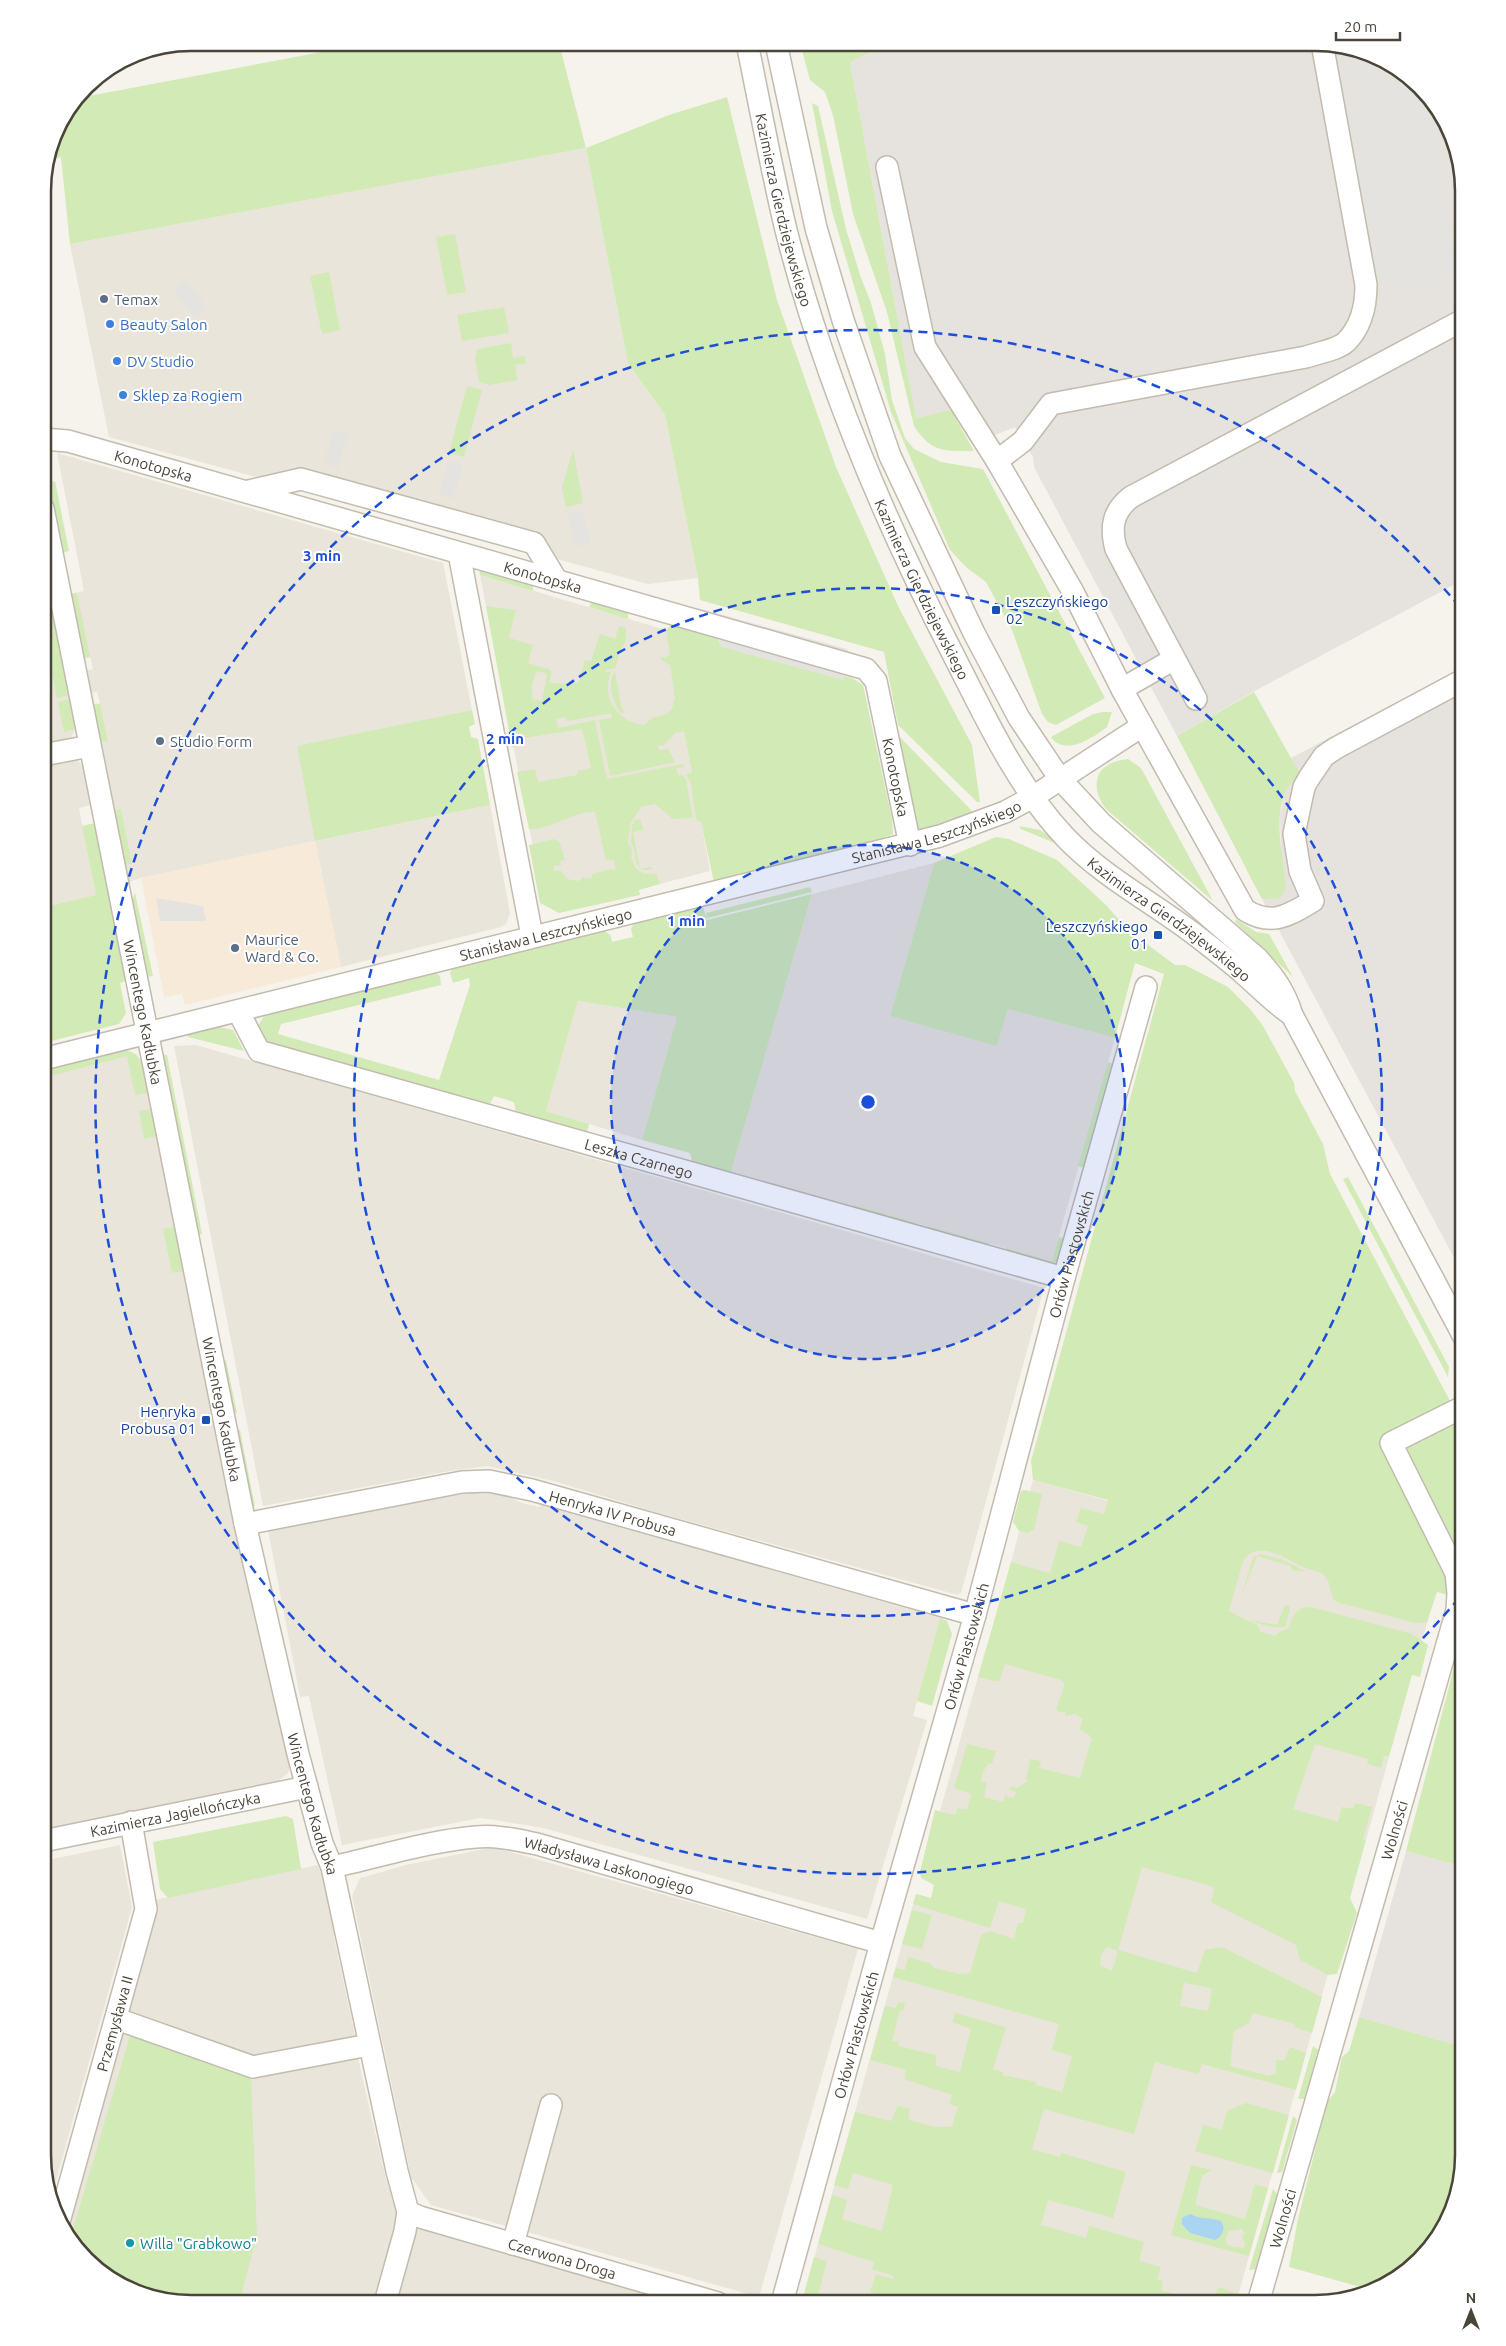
<svg xmlns="http://www.w3.org/2000/svg" width="1506" height="2346" viewBox="0 0 1506 2346" font-family="Ubuntu,sans-serif">
  <style>
    .residential { fill: #eae5da }
    .commercial { fill: #f7ead8 }
    .industrial { fill: #e6e2dd }
    .green { fill: #d2eab5; fill-rule: evenodd }
    .parking { fill: #e5e3e0 }
    .water { fill: #a9d4f2 }
    .lines { fill: none; stroke-linecap: round; stroke-linejoin: round }
    .minor-casing { stroke: #c2bbae; stroke-width: 24 }
    .minor { stroke: #fff; stroke-width: 21 }
    .ring { fill: none; stroke: #1d4ed8; stroke-width: 2.5; stroke-dasharray: 9 6 }
    .service-dot { fill: #5c6f8a; stroke: #fff; stroke-width: 2 }
    .shop-dot { fill: #3f7fe0; stroke: #fff; stroke-width: 2 }
    .transit-dot { fill: #1a4fb4; stroke: #fff; stroke-width: 2 }
    .culture-dot { fill: #0f9aa8; stroke: #fff; stroke-width: 2 }
    .labels { text-anchor: middle; dominant-baseline: central; stroke-width: 4; stroke-linejoin: round; paint-order: stroke }
    .street-label { font-size: 15px; fill: #4b4439; stroke: #fff }
    .service-label { font-size: 15px; fill: #4e5e75; stroke: #fff; text-anchor: start }
    .shop-label { font-size: 15px; fill: #366cbe; stroke: #fff; text-anchor: start }
    .transit-label { font-size: 15px; fill: #164399; stroke: #fff; text-anchor: end }
    .culture-label { font-size: 15px; fill: #0d838f; stroke: #fff; text-anchor: start }
    .rim { fill: none; stroke: #4b4439; stroke-width: 2.5 }
    .centre { fill: #1d4ed8; stroke: #fff; stroke-width: 2.5 }
    .ring-label { font-size: 15px; text-anchor: middle; font-weight: bold; fill: #1d4ed8; stroke: #fff; stroke-width: 4; stroke-linejoin: round; paint-order: stroke }
  </style>
  <rect width="100%" height="100%" fill="#f6f3ec"/>
  <!-- residential -->
  <path class="residential" d="M586,148l42,215 37,52 33,163 -50,6 -539,-147 -39,-193z
    M57,453l386,110 29,147 -174,37 18,94 174,-36 20,108 -4,11 -5,3 -160,40 -26,-126 -174,37 -14,5 -35,-178 8,-2 -3,-11 -7,1 -5,-22 8,-2 -3,-12 -7,1 -13,-64 14,-3z
    M43,560l33,169 -7,12 -26,6z
    M480,575l186,55 44,241 -149,38 -18,-11z
    M71,759l5,1 8,6 7,39 -12,3 17,87 -53,12v-142z
    M934,863l-44,153 107,29 11,-36 107,29 -63,223 -321,-89 81,-278z
    M578,1001l99,16 -35,123 -96,-29z
    M196,1045l848,243 -83,305 -3,2 -306,-84 -99,-30 -66,-15 -37,5 -187,35 -89,-460z
    M125,1050l11,4 6,8 111,551 37,153 -2,7 -10,8 -235,50v-760z
    M1033,1480l403,112 -24,83 -401,-113z
    M479,1492l23,2 20,9 17,4 2,-2 399,113 -27,98 14,4 -60,199 -324,-91 -48,-8 -15,-2 -138,27 -33,-149 -9,1 -32,-167 138,-27z
    M987,1645l402,112 -23,83 -201,-56 177,140 -106,379h-428l-4,-9 112,-400 15,4 24,-82 -15,-5z
    M120,1845l12,62 -80,288 -9,-41v-293z
    M493,1847l365,102 -99,348 -328,-92 -20,-28 -59,-281 8,-18 46,-13z
    M318,1865l16,40v33l22,102 -96,22 -132,-47 27,-100v-15z
    M123,2031l125,39 106,-14 4,2 25,109 13,46 1,14 -21,76h-194l-73,-24 -42,-49z
    M422,2229l261,74h-290l23,-73z"/>
  <!-- commercial -->
  <path class="commercial" d="M315,841l26,126 -156,38 -3,-11 -18,3 -23,-119z"/>
  <!-- industrial -->
  <path class="industrial" d="M887,43h437l73,24 51,58 15,67v388l-212,113 -74,43 -143,-269 -1,-10 -18,-30 -20,8 -7,-2 -16,-27 -56,12 -66,-357z
    M1463,667v597l-5,1 -212,-396 35,-19 -1,-35 5,-23 14,-18 -8,-16z
    M1406,1851l57,16v180l-104,-30z"/>
  <!-- green -->
  <path class="green" d="M370,43h189l27,105 83,-33 58,-18 50,203 59,167 63,141 73,137 8,57h-3l-79,-77 -14,-73 -184,-52 -2,-22 -33,-163 -37,-52 -42,-215 -516,96 -9,-87 -7,2c-8,-23 12,-42 24,-61z
    M800,43h87l-37,19 66,356 35,-8 23,41c-29,0 -43,2 -60,-25l-27,-114 -34,-98 -20,-99 -8,-23 -15,-12z
    M812,103l6,3 28,123 15,49 10,25 14,51 7,46 13,38 9,11 27,13 42,7 122,229 -49,27 -8,-3 -6,-8 -30,-84 -26,-48 -19,-14 -17,-18 -59,-138 -59,-201z
    M455,234l11,58 -19,3 -11,-58z
    M329,272l11,58 -18,4 -12,-58z
    M504,307l5,26 -47,8 -5,-26z
    M511,343l2,15 12,-2 1,7 -11,2 2,15 -27,5 -11,-3 -4,-24 2,-9z
    M467,386l15,4 -18,67 -15,-4z
    M573,449l10,54 -17,4 -4,-19z
    M55,481l14,70 -7,2 -14,-70z
    M479,568l54,14v9l-53,-16z
    M48,586l22,109 -13,3 -14,-73v-38z
    M77,593l13,64 -7,1 -13,-64z
    M594,602l34,6v11l-39,-12 2,-4z
    M486,606l30,4 -7,28 24,7 -5,18 23,7 -1,13 23,1 6,-2 6,-22 6,1 9,-27 15,5 4,-13 7,2v13l-7,12 -3,15 -10,2 -1,2h6c-11,26 8,51 33,53l8,-7 14,-4 6,-5 3,-12 -5,-32 -9,-5 -1,-3h6l4,-3 -4,-24 8,-8 41,10 6,14 131,32 11,7 29,134 1,15 -28,10 -151,39 -13,-61 -5,-2 -5,-36 -5,-10 6,-1 -8,-42 -9,2 -12,13 -6,-1 2,5 9,-1 7,13 -65,14 -11,-56 13,-2 -1,-5 -44,8 -1,-4 -10,2 2,9 37,-8 12,59 76,-15 1,3 -8,1 2,7h5l3,5 7,38 -20,1 -18,-15 -14,3 -11,17 -2,19 4,6 -1,8 4,11 9,6h12l4,10 -21,6 1,5 -81,18 -19,-10 -11,-58 26,-6 5,4 5,17 -5,1 1,4 -8,1 1,5h7l6,8 12,2 4,-4 8,2 2,-5 17,-5 6,1 -2,-10h-8l-11,-48c-24,-1 -43,18 -66,17l-12,-57 18,-3 3,13 39,-7 1,-4 13,-3 -8,-36 -2,-3 -64,10 1,7 -6,1zM537,671l10,3 -5,27 -10,-2v-15z
    M615,671l6,35 3,6 -3,2c-8,-12 -15,-30 -6,-43z
    M1254,692l46,82c-5,6 -12,12 -15,19 -12,30 -1,64 1,96l-6,9 -18,1 -85,-163z
    M70,699l6,30 -12,3 -6,-30z
    M100,704l8,38 -9,-2 -7,-35z
    M472,710l3,14 -6,3 2,10 7,2 12,66 -175,36 -18,-95z
    M1103,712h9l-5,15c-12,10 -43,30 -56,10l42,-23z
    M893,730l80,82 -56,21z
    M1128,759l13,9 72,133 -107,-92c-18,-25 -10,-47 22,-50z
    M121,809l11,55 -8,1 -11,-55z
    M640,819l3,11 -10,2 7,37 11,-2 1,2c-17,5 -16,-9 -18,-21l-3,-5 1,-18 3,-5z
    M95,823l31,158 -6,2 6,30 -7,11 -76,19v-136l53,-12 -14,-69z
    M1019,826l21,4 24,17 -43,-18z
    M996,837l13,2 48,21 49,45 22,25 47,35h10l43,22 22,22 13,17 31,57 1,8 28,53 7,30 120,227 -40,20 10,19 43,-19v178l-26,-7 -10,30 -12,1 -78,-21c-9,-6 -3,-18 -15,-29 -4,-2 -8,-2 -11,-3 -21,-7 -51,-34 -68,-9l-14,50 28,14 4,7 15,4 3,-4 9,-3c5,-13 7,-22 23,-22l101,27 16,11 -8,32 -8,-2 -23,82 -5,-1 -3,12 -14,-4 1,-5 -53,-15 -22,65 45,13 4,-15 11,2 2,-6 17,4 -9,32 3,1 -16,58 7,15 -20,61 -9,1 -28,-15 -4,-15 -85,-43 3,-15 -72,-20 -24,83 79,23 8,-23 17,-3 100,50 -10,36 -18,-6 1,-3 -42,-11 -4,10 -15,8 -4,35 39,10 7,-3v-14l8,2 6,-14 16,6 -10,37 -94,-26 -4,10 -43,-12 -21,72 -90,-25 -12,40 28,8 1,-4 65,19 -13,46 -65,-18 -7,25 45,13 3,-12 55,16 -5,19 22,6 -4,12 6,2 -2,9 23,7 -1,5 4,1h-138v-3l-18,-5 -2,8h-31l-23,-6 -3,6h-78l2,-7 -10,-2 -1,3 -15,-5 6,-18 17,5 1,-3 -22,-7 2,-7 -56,-18 14,-49 15,5 -5,19 40,12 11,-46 -40,-12 -5,16 -14,-4 21,-73 36,9 7,-15 12,3 -2,10c15,5 28,10 44,7l6,-19 -9,-3 3,-9 -48,-16 2,-9 -36,-10 15,-54 11,2 2,-6 7,1 -2,8 -3,-1 -8,31 7,1 -1,4 38,9v11l24,6 11,-43 -19,-7 3,-9 51,14 -13,42 10,3v3l33,7v3l26,7 10,-36 -20,-6 7,-26 -166,-47 3,-9 9,2 3,-13 23,7 3,4 26,6 10,-1 11,-38 9,-4 24,8 4,-16h5l3,-14 -27,-8 -9,27 -77,-24 3,-10 15,4 3,-13 -13,-7 -1,-6 15,-62 20,5 3,-7 9,2 4,-16 -17,-6 13,-44 29,7 -4,13 -3,-1 -6,9 -2,9 6,2 -3,14 19,5 2,-6 9,2 2,-6 -9,-3 7,-3 2,3 12,-8 -2,-2 4,-20 11,2 -2,7 41,10 11,-38 3,1 -6,-7 -9,-5 4,-10 -8,-5 -10,2 1,-4h-8l-2,-3 9,-25 -4,-4 -56,-16 -6,18 -21,-5 33,-115 39,11 9,-32 22,6 7,-21 -12,-4 5,-14 23,6 4,-14 -75,-20 -2,-19 133,-487 -29,-11 -20,75 -107,-29 -11,37 -107,-30 44,-153zM1107,1947l11,4 -6,20 -12,-6 1,-10zM1184,1983l28,5 -4,23 -28,-5z
    M810,887l2,5 -105,26 -1,-5z
    M135,893l18,83 -7,1 -15,-74z
    M812,894l-81,278 35,10 -3,2 -70,-19 -3,-12 -48,-13 35,-123 -99,-16 -32,110 43,13 -2,9 -71,-20 -2,-11 -20,-6 -5,10 -223,-63 -6,-6 -2,-11 6,-10 171,-44 5,4 1,9 -160,39 -3,10 161,46 31,-95 -1,-7 -16,5 -3,-10 3,-6 151,-37 7,6 1,6 21,-5 -2,-8 3,-6 69,-16 4,13z
    M1236,919l20,13 13,2 24,43 -58,-55z
    M215,1026l18,4 11,21 -56,-14 -1,-4z
    M125,1050c20,4 20,25 24,42l-14,3 -8,-39 -84,22v-7z
    M162,1054l5,1 35,179 -5,1z
    M1108,1062l8,3 -30,104 -8,-3z
    M152,1109l5,27 -13,3 -5,-28z
    M1348,1177l101,190 -1,10 -105,-198z
    M853,1205l63,18 -2,3 -60,-16z
    M927,1226l62,17 -1,4 -60,-17z
    M175,1227l9,44 -12,2 -9,-44z
    M1059,1237l7,2 -8,29 -52,-15v-5l46,13z
    M226,1360l11,53 -4,1 -11,-53z
    M237,1430h3l15,77 -5,-6z
    M1025,1490l17,4 -8,36 -6,3 -9,-2 -6,-9 8,-31z
    M1260,1554l21,5 26,13 -16,-2v-4l-34,-10 -15,39 11,-38z
    M1285,1605l5,2 -4,19c-12,4 -25,-2 -37,-6l28,5z
    M940,1618l7,3 5,13 -20,72 -15,-5z
    M1463,1633v234l-57,-16z
    M286,1816l7,3 8,50 -133,29 -8,-9 -7,-47z
    M912,1910l20,5 -10,34 -20,-5z
    M1359,2017l104,30v108l-20,74 -30,37 -32,22 -10,2 -82,-23 9,-48 29,-117 8,-10 7,-35 7,-6z
    M131,2032l120,44 6,160 -18,67h-57l-73,-24 -38,-43z
    M1313,2046l5,4 -13,49h-7z
    M1246,2103l43,12 -16,58 -78,-22 8,-26 19,5 5,-19z
    M1293,2116l4,4 -15,52 -5,1z
    M1191,2165l20,5 -9,6 -7,29 50,14 10,-35 13,4 -19,68 -78,-21zM1197,2218l24,3 2,4 -8,15 -25,-7zM1242,2229l3,5 -3,2 3,8 -1,4 -15,-2 -4,-6 4,-9z
    M1273,2189l4,5 -21,75 -7,1z
    M814,2257l13,4 -10,38 15,4h-24l-4,-9z
    M1218,2287l21,7 -3,9h-23z"/>
  <!-- parking -->
  <path class="parking" d="M1350,51l34,12 -10,5 -4,8 -1,7 5,4 35,-6 16,19 32,174 -78,10 -32,-174 14,-2z
    M185,280l22,28 -12,10 -22,-29z
    M333,430l15,4 -10,34 -14,-5z
    M448,461l15,4 -10,34 -14,-4z
    M583,511l7,33 -16,3 -6,-33z
    M697,608l150,41 6,10 -163,-46z
    M717,633l123,34 4,13 -123,-33z
    M156,898l47,8 3,15h-46z"/>
  <!-- water -->
  <path class="water" d="M1190,2214c11,6 20,3 31,7 5,8 2,15 -6,19l-25,-7 -8,-9v-6z"/>
  <g class="lines">
    <defs>
      <g id="minor">
        <path id="s1" d="M747,43c13,62 24,125 39,187 38,149 99,293 170,430 31,61 62,127 109,177 37,39 87,65 129,97 17,13 34,26 50,40 17,15 30,29 48,41"/>
        <path d="M776,43l40,185 27,92 47,136 84,177 45,85 41,61 41,44 156,135c17,18 28,34 35,57l171,320"/>
        <path d="M887,167l38,180 72,114 75,129 52,103 121,217c27,17 44,5 68,-9l-13,-30 -6,-37 10,-47 5,-9 15,-22 12,-8 127,-68"/>
        <path id="s2" d="M43,439l25,2 798,228 10,12 34,164"/>
        <path d="M997,461l26,-20 28,-37 255,-47c11,-4 31,-7 40,-15 15,-15 20,-37 20,-57l-44,-242"/>
        <path d="M249,491l52,-12 233,64 23,38"/>
        <path id="s3" d="M43,508l202,1016 53,230 24,89 10,24 65,304 11,41 -3,19 -20,72"/>
        <path d="M459,553l73,383"/>
        <path d="M1122,689l52,-30"/>
        <path d="M1196,699l-80,-150c-6,-22 -3,-38 15,-52l332,-177"/>
        <path d="M43,755l47,-9"/>
        <path id="s4" d="M238,1011l21,40 805,227"/>
        <path id="s5" d="M43,1059l897,-223 65,-24 28,-15 109,-71"/>
        <path id="s6" d="M245,1524l217,-42 27,-1 43,9 443,125"/>
        <path id="s7" d="M43,1841l264,-54"/>
        <path id="s8" d="M332,1867c47,-10 96,-26 144,-30 20,-2 41,3 61,7l344,99"/>
        <path d="M117,2019l136,48 116,-22"/>
        <path id="s9" d="M408,2212l12,5 298,86"/>
        <path id="s10" d="M59,2222l87,-313 -15,-87"/>
        <path d="M513,2244l38,-139"/>
        <path id="s11" d="M782,2303l99,-360 94,-328 89,-337 82,-291"/>
        <path id="s12" d="M1258,2303l199,-693 1,-17 -2,-20 -65,-130 72,-36"/>
      </g>
    </defs>
    <!-- minor casing -->
    <use href="#minor" class="minor-casing"/>
    <!-- minor -->
    <use href="#minor" class="minor"/>
  </g>
  <!-- distance rings -->
  <circle cx="868" cy="1102" r="257" fill="#1d4ed8" fill-opacity=".12"/>
  <g class="ring">
    <circle cx="868" cy="1102" r="257"/>
    <circle cx="868" cy="1102" r="514"/>
    <path d="M1459 1598A772 772 0 1 1 1459 606"/>
  </g>
  <!-- markers -->
  <g class="service-dot">
    <circle cx="104" cy="299" r="5"/>
    <circle cx="160" cy="741" r="5"/>
    <circle cx="235" cy="948" r="5"/>
  </g>
  <g class="shop-dot">
    <circle cx="110" cy="324" r="5"/>
    <circle cx="117" cy="361" r="5"/>
    <circle cx="123" cy="395" r="5"/>
  </g>
  <g class="transit-dot">
    <rect x="991" y="605" width="10" height="10" rx="2.5"/>
    <rect x="1153" y="930" width="10" height="10" rx="2.5"/>
    <rect x="201" y="1415" width="10" height="10" rx="2.5"/>
  </g>
  <circle class="culture-dot" cx="130" cy="2243" r="5"/>
  <g class="labels">
    <!-- street labels -->
    <g class="street-label">
      <text stroke="none"><textPath href="#s1" startOffset="171">Kazimierza Gierdziejewskiego</textPath></text>
      <text stroke="none"><textPath href="#s2" startOffset="114">Konotopska</textPath></text>
      <text stroke="none"><textPath href="#s2" startOffset="519">Konotopska</textPath></text>
      <text stroke="none"><textPath href="#s1" startOffset="576">Kazimierza Gierdziejewskiego</textPath></text>
      <text stroke="none"><textPath href="#s2" startOffset="969">Konotopska</textPath></text>
      <text stroke="none"><textPath href="#s5" startOffset="922">Stanisława Leszczyńskiego</textPath></text>
      <text stroke="none"><textPath href="#s1" startOffset="996">Kazimierza Gierdziejewskiego</textPath></text>
      <text stroke="none"><textPath href="#s5" startOffset="518">Stanisława Leszczyńskiego</textPath></text>
      <text stroke="none"><textPath href="#s3" startOffset="514">Wincentego Kadłubka</textPath></text>
      <text stroke="none"><textPath href="#s4" startOffset="440">Leszka Czarnego</textPath></text>
      <text stroke="none"><textPath href="#s11" startOffset="1088">Orłów Piastowskich</textPath></text>
      <text stroke="none"><textPath href="#s3" startOffset="919">Wincentego Kadłubka</textPath></text>
      <text stroke="none"><textPath href="#s6" startOffset="376">Henryka IV Probusa</textPath></text>
      <text stroke="none"><textPath href="#s11" startOffset="682">Orłów Piastowskich</textPath></text>
      <text stroke="none"><textPath href="#s3" startOffset="1324">Wincentego Kadłubka</textPath></text>
      <text stroke="none"><textPath href="#s7" startOffset="135">Kazimierza Jagiellończyka</textPath></text>
      <text stroke="none"><textPath href="#s12" startOffset="492">Wolności</textPath></text>
      <text stroke="none"><textPath href="#s8" startOffset="284">Władysława Laskonogiego</textPath></text>
      <text stroke="none"><textPath href="#s10" startOffset="206">Przemysława II</textPath></text>
      <text stroke="none"><textPath href="#s11" startOffset="278">Orłów Piastowskich</textPath></text>
      <text stroke="none"><textPath href="#s12" startOffset="88">Wolności</textPath></text>
      <text stroke="none"><textPath href="#s9" startOffset="161">Czerwona Droga</textPath></text>
    </g>
    <!-- service labels -->
    <g class="service-label">
      <text x="114" y="299">Temax</text>
      <text x="170" y="741">Studio Form</text>
      <text x="245" y="939">Maurice<tspan x="245" dy="17">Ward &amp; Co.</tspan></text>
    </g>
    <!-- shop labels -->
    <g class="shop-label">
      <text x="120" y="324">Beauty Salon</text>
      <text x="127" y="361">DV Studio</text>
      <text x="133" y="395">Sklep za Rogiem</text>
    </g>
    <!-- transit labels -->
    <g class="transit-label">
      <text x="1006" y="601" text-anchor="start">Leszczyńskiego<tspan x="1006" dy="17">02</tspan></text>
      <text x="1148" y="926">Leszczyńskiego<tspan x="1148" dy="17">01</tspan></text>
      <text x="196" y="1411">Henryka<tspan x="196" dy="17">Probusa 01</tspan></text>
    </g>
    <!-- culture labels -->
    <g class="culture-label">
      <text x="140" y="2243">Willa "Grabkowo"</text>
    </g>
  </g>
  <!-- crop -->
  <path d="M0 0H1506V2346H0ZM191 51H1315A140 140 0 0 1 1455 191V2155A140 140 0 0 1 1315 2295H191A140 140 0 0 1 51 2155V191A140 140 0 0 1 191 51Z" fill="#fff" fill-rule="evenodd"/>
  <path class="rim" d="M191 51H1315A140 140 0 0 1 1455 191V2155A140 140 0 0 1 1315 2295H191A140 140 0 0 1 51 2155V191A140 140 0 0 1 191 51Z"/>
  <circle cx="868" cy="1102" r="8" class="centre"/>
  <g class="ring-label">
    <text x="322" y="561">3 min</text>
    <text x="505" y="744">2 min</text>
    <text x="686" y="926">1 min</text>
  </g>
  <!-- north arrow -->
  <g transform="translate(1471 2311)" stroke="#ffffff" stroke-width="4" paint-order="stroke">
  <path d="M0-4L9 19L0 12L-9 19Z" fill="#4b4439"/>
  <text y="-8" font-size="14" font-weight="bold" text-anchor="middle" fill="#4b4439">N</text>
  </g>
  <!-- scale -->
  <path d="M1336 32v8h64v-8" fill="none" stroke="#4b4439" stroke-width="2.5"/>
  <text x="1344" y="32" font-size="15" fill="#4b4439" stroke="#ffffff" stroke-width="4" paint-order="stroke">20 m</text>
</svg>
